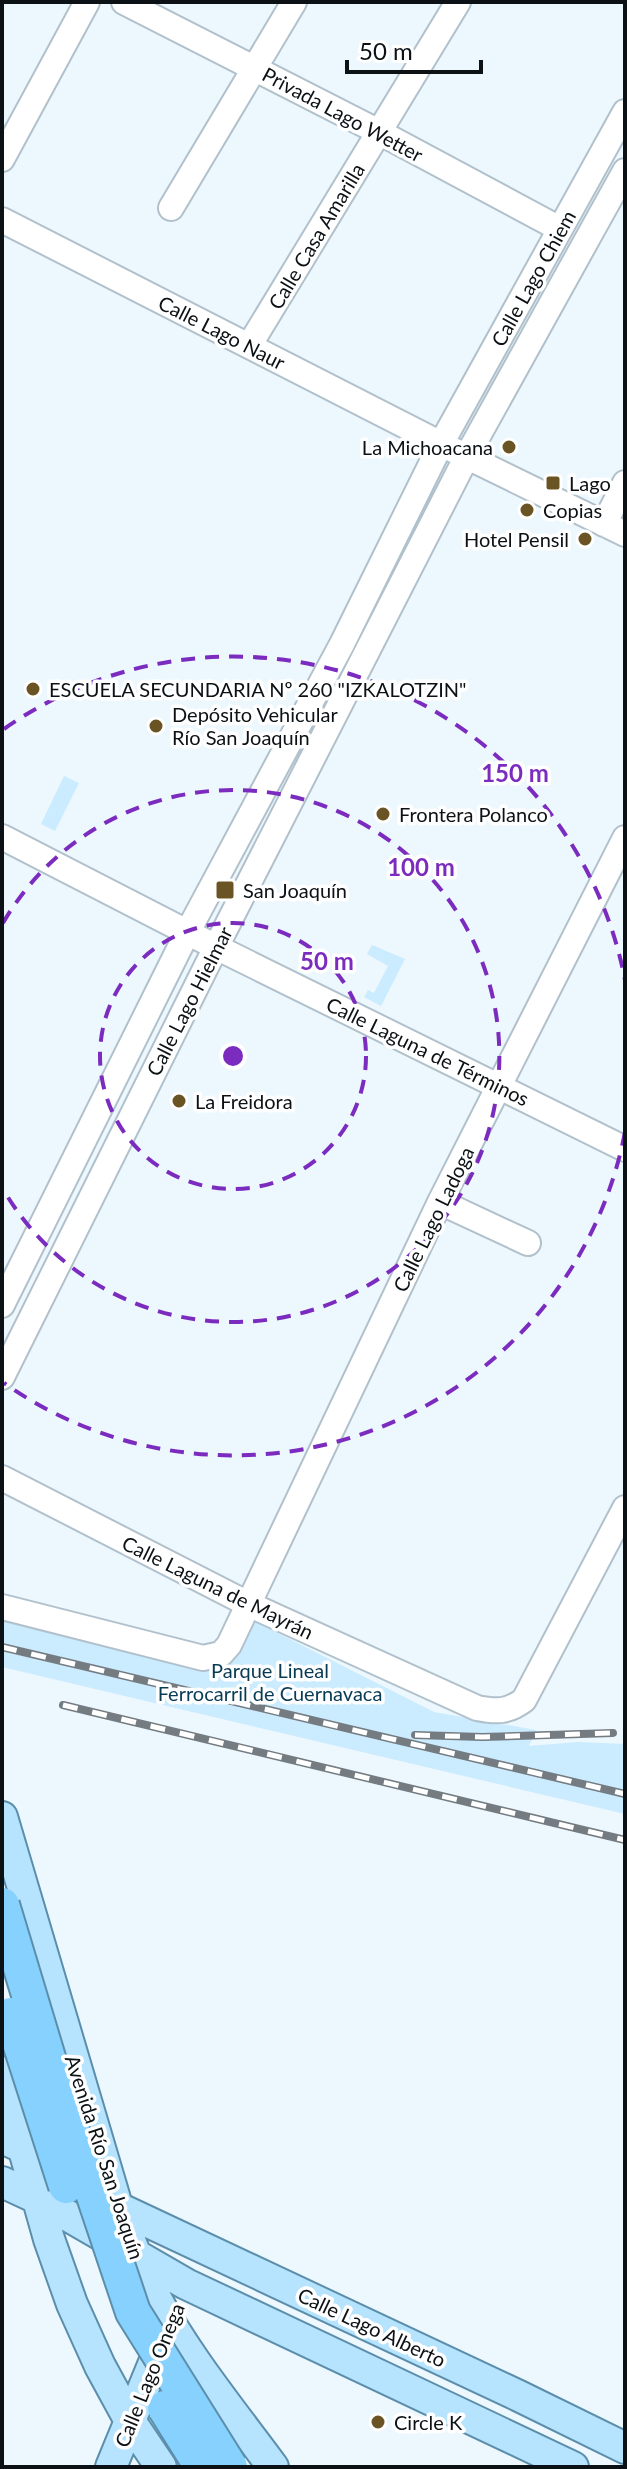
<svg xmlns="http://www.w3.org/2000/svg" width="627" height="2469" viewBox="0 0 627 2469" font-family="Lato,sans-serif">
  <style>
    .green { fill: #cbebfe }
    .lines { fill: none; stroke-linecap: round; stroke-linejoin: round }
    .minor-casing { stroke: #b1c1cc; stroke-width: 28 }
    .major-casing { stroke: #5b8eab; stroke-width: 34 }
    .minor { stroke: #fff; stroke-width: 24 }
    .major { stroke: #b6e3fe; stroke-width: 30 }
    .rail-casing { stroke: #747c81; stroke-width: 8 }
    .rail { stroke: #fff; stroke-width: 5; stroke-dasharray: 15; stroke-linecap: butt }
    .highway-bridge-casing { stroke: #5b8eab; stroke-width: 38; stroke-linecap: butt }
    .highway-bridge { stroke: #86d1fd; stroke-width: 34 }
    .ring { fill: none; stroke: #7b2cbf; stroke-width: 4; stroke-dasharray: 14 10 }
    .poi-dot { fill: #6a5424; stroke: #fff; stroke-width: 3 }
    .labels { text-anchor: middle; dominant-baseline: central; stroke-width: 7; stroke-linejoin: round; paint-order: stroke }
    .street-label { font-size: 20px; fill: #0b1114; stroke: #fff }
    .poi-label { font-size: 20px; fill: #0b1114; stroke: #fff; text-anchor: start }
    .park-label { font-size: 20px; fill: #073a53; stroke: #fff }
    .centre { fill: #7b2cbf; stroke: #fff; stroke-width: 4 }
    .ring-label { font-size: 24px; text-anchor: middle; font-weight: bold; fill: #7b2cbf; stroke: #fff; stroke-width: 7; stroke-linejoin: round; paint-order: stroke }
  </style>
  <rect width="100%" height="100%" fill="#edf7fe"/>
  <!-- green -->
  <path class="green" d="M64,776l15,7 -24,48 -14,-7z
    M372,945l33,14 -24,47 -17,-9 4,-7 6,3 14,-27 -21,-12z
    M2,1618l222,50 26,-49 184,93 102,18 -7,16 49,-4 47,2v70l-623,-147z"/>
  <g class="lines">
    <defs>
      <path id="minor" d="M124,2l255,130 181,97
        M2,159l85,-157
        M171,208l123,-206
        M2,220l439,224 184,90
        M249,346l209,-344
        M604,524l21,-41
        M2,837l214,110 409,202
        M440,1202l88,41
        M2,1305l185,-372 155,-289 99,-200 184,-332
        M2,1377l214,-430 251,-491 158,-285
        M2,1478l246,126 229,104c20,4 31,4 47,-8l101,-192
        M2,1607l201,51 18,-4 8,-9 211,-443 185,-364"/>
      <path id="major" d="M2,1817l116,392c10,27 20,54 33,80 32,63 80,121 122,178
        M2,2072l47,167 23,65 28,62 30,55 31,46
        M2,2138l20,9 51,33
        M2,2182l37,17 147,85 387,183
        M110,2204l409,192 106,52
        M111,2467l54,-131"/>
    </defs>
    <!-- minor casing -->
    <use href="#minor" class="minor-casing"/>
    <!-- major casing -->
    <use href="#major" class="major-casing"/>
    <!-- minor -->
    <use href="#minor" class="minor"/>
    <!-- major -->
    <use href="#major" class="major"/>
    <defs>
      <path id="rail" d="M2,1647l623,147
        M63,1705l562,135
        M415,1735l67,2 131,-4"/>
    </defs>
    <!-- rail casing -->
    <use href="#rail" class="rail-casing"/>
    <!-- rail -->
    <use href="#rail" class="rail"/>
    <defs>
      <path id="highway-bridge" d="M2,1905l50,166 81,241 97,155
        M11,2015l55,171
        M165,2408l37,59"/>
    </defs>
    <!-- highway-bridge casing -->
    <use href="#highway-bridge" class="highway-bridge-casing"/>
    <!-- highway-bridge -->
    <use href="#highway-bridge" class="highway-bridge"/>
  </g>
  <!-- distance rings -->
  <g class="ring">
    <circle cx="233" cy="1056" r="133"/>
    <path d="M3 923A266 266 0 1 1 3 1189"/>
    <path d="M625 1132A399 399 0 0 1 4 1383M4 729A399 399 0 0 1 625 980"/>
  </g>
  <!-- markers -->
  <g class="poi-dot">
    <circle cx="509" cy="447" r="8"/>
    <rect x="545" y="475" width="16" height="16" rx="4"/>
    <circle cx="527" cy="510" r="8"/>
    <circle cx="585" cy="539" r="8"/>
    <circle cx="33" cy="689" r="8"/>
    <circle cx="156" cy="726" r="8"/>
    <circle cx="383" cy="814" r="8"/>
    <rect x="215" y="880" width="20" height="20" rx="4"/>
    <circle cx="179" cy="1101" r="8"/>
    <circle cx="378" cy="2422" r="8"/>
  </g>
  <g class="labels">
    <!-- street labels -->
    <g class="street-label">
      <text transform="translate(343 114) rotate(28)">Privada Lago Wetter</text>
      <text transform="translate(316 236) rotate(-59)">Calle Casa Amarilla</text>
      <text transform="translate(533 278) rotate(-61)">Calle Lago Chiem</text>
      <text transform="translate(222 332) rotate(27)">Calle Lago Naur</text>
      <text transform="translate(189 1001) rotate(-63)">Calle Lago Hielmar</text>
      <text transform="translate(428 1051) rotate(26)">Calle Laguna de Términos</text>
      <text transform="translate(433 1219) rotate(-64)">Calle Lago Ladoga</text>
      <text transform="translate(218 1587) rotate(26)">Calle Laguna de Mayrán</text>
      <text transform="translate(105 2157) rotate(72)">Avenida Río San Joaquín</text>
      <text transform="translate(372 2327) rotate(25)">Calle Lago Alberto</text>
      <text transform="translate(149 2375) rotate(-68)">Calle Lago Onega</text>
    </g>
    <!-- poi labels -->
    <g class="poi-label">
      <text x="493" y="447" text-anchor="end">La Michoacana</text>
      <text x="569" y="483">Lago</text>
      <text x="543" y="510">Copias</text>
      <text x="569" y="539" text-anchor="end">Hotel Pensil</text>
      <text x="49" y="689">ESCUELA SECUNDARIA Nº 260 "IZKALOTZIN"</text>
      <text x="172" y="714">Depósito Vehicular<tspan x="172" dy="23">Río San Joaquín</tspan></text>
      <text x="399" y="814">Frontera Polanco</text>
      <text x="243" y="890">San Joaquín</text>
      <text x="195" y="1101">La Freidora</text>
      <text x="394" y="2422">Circle K</text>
    </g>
    <!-- park labels -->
    <g class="park-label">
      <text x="270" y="1670">Parque Lineal<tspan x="270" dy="23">Ferrocarril de Cuernavaca</tspan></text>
    </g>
  </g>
  <circle cx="233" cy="1056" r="12" class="centre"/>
  <g class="ring-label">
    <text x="515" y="782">150 m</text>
    <text x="421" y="876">100 m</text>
    <text x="327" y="970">50 m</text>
  </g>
  <!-- border -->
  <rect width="627" height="2469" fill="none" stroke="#0b1114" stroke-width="8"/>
  <!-- scale -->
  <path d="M347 60v12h134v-12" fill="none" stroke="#0b1114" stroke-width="4"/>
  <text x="359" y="60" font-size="24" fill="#0b1114" stroke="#ffffff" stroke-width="6" paint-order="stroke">50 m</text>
</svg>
